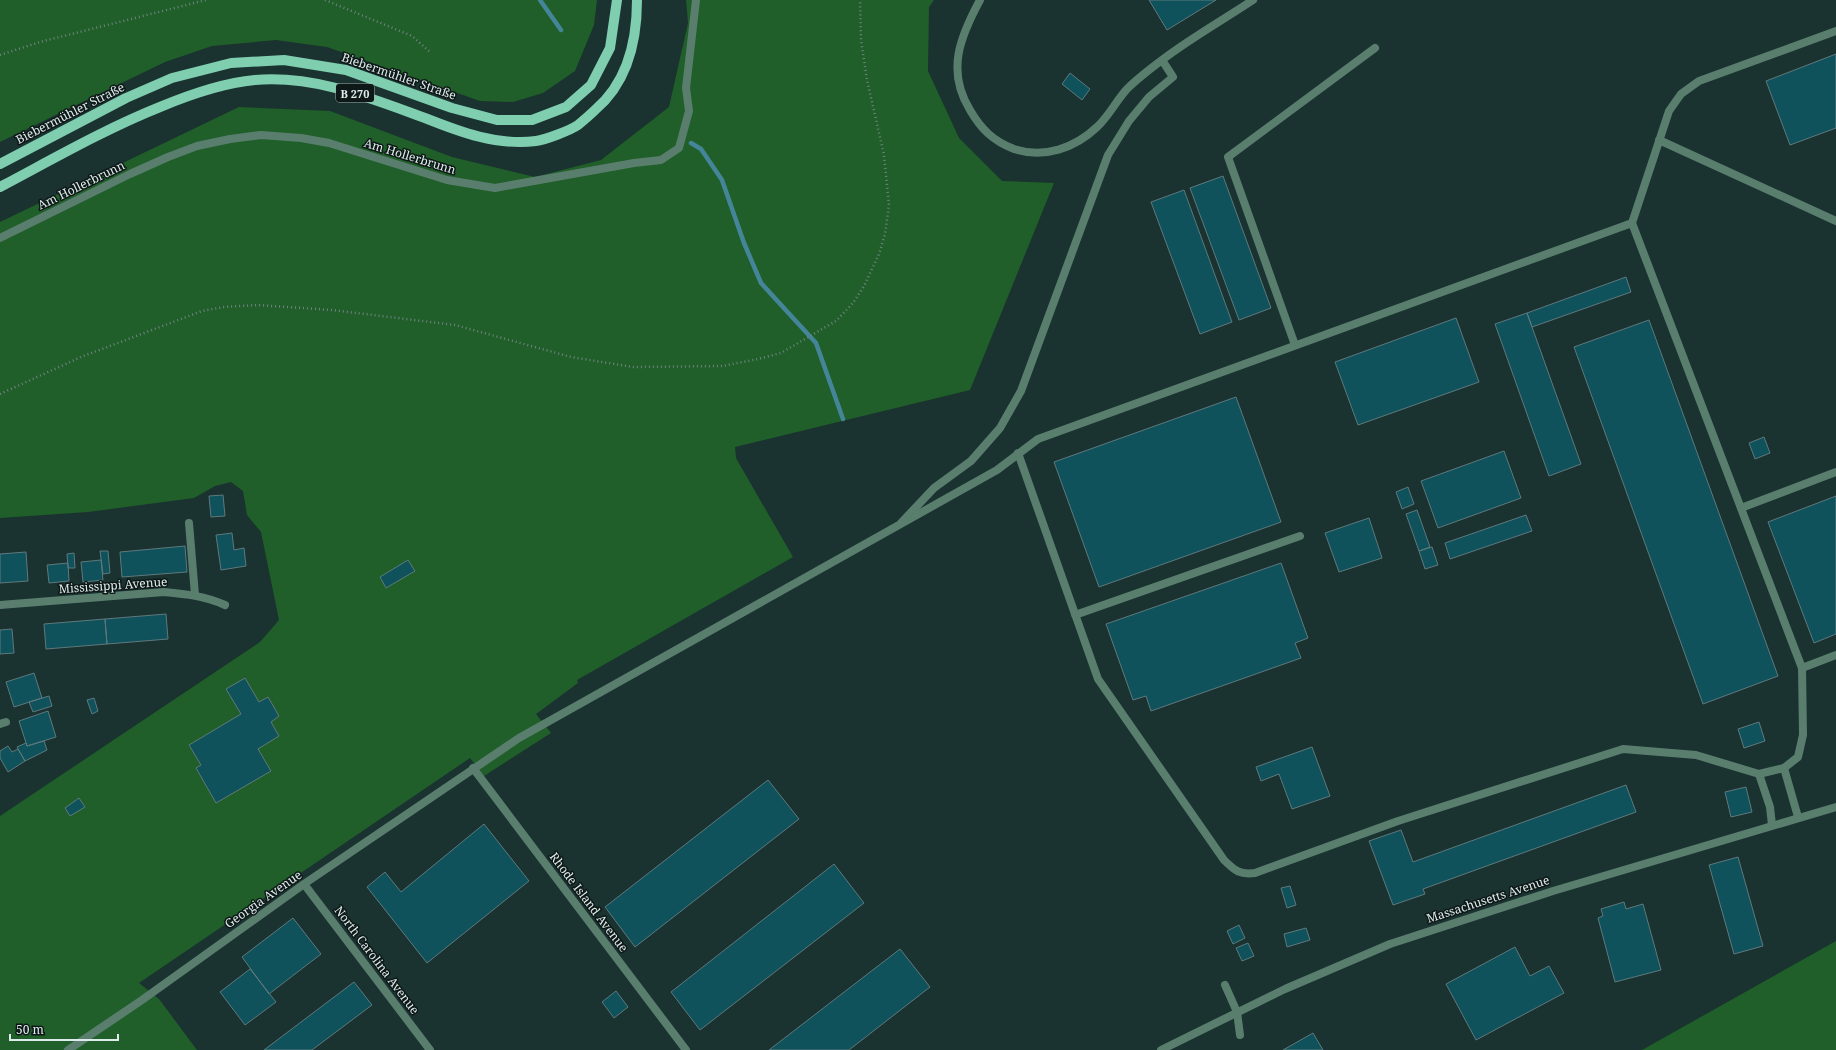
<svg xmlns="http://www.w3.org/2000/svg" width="1836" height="1050" viewBox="0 0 1836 1050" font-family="'Noto Serif',serif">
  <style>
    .green { fill: #205f29 }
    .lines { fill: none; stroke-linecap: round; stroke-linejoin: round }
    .stream { stroke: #44859a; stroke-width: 4.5 }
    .building { fill: #0f525b; stroke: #5f797d }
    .path { stroke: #6f8382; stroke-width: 2.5; stroke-dasharray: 1 3; stroke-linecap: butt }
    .service { stroke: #597e6e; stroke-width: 8 }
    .minor { stroke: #597e6e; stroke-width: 8 }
    .primary { stroke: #7fceaf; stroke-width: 10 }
    .labels { text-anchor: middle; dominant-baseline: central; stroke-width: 3; stroke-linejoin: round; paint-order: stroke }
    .shield { fill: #0d1817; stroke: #9facab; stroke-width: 1 }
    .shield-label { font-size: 11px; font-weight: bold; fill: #deeceb }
    .street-label { font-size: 12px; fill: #deeceb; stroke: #0d1817 }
  </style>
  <rect width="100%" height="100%" fill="#1a3230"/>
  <!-- green -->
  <path class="green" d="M0,0h597l-3,25 -19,46 -32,22 -30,9 -33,-1 -153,-54 -51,-7 -64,6 -47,16 -165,80z
    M686,0h248l-5,7 -1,64 31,67 43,43 52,2 -84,207 -235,57 1,11 57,99 -216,123 1,3 -42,31 15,19 -67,43 -14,-18 -331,225 20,16 38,51h-197v-234l260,-174 19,-22 -18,-88 -14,-17 -4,-24 -12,-9 -16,4 -21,12 -106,14 -88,6v-296l239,-115 91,4 122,46 83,20 66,-17 68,-53 19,-84z
    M1836,941v109h-194z"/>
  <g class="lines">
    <!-- stream -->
    <path class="stream" d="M540,0l21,30
      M691,143l10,6 21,31 22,63 17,40 55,60 27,76"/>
  </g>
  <!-- building -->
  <path class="building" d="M1149,0h67l-49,30z
    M1836,54v74l-46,17 -24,-64z
    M1070,73l20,16 -8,11 -20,-16z
    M1223,176l48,132 -32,12 -49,-132z
    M1184,190l48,132 -32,12 -49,-132z
    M1626,277l5,15 -99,35 -5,-14z
    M1527,313l54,151 -32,12 -54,-152z
    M1456,318l23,64 -121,43 -23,-63z
    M1649,320l129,356 -75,28 -129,-357z
    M1236,397l45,125 -182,65 -45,-125z
    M1764,437l6,16 -15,6 -6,-16z
    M1504,451l17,47 -83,30 -17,-47z
    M1408,487l6,17 -12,5 -6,-17z
    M223,495l2,21 -14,1 -2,-21z
    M1836,496v138l-22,9 -46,-121z
    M1417,510l13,37 -11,4 -13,-37z
    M1526,515l6,16 -82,28 -5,-16z
    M1369,518l13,40 -43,14 -14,-39z
    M232,533l2,17 10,-2 2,18 -25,4 -5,-35z
    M185,546l2,26 -65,5 -2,-25z
    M1432,547l6,18 -13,4 -6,-18z
    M100,551h8l2,22 -7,1z
    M26,552l2,29 -28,2v-29z
    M74,553l1,15h-7l-1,-14z
    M101,560l2,20 -20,2 -2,-20z
    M408,560l7,11 -29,17 -6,-11z
    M68,563l1,18 -20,2 -2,-18z
    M1281,563l27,75 -13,5 6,15 -150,53 -5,-15 -13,4 -27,-76z
    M166,614l2,25 -61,5 -2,-25z
    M105,619l2,25 -61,5 -2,-25z
    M12,629l2,24 -14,1v-24z
    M34,673l8,25 -28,9 -8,-25z
    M245,678l14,24 9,-5 11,19 -8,6 8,14 -21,13 13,22 -55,32 -20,-35 5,-3 -12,-20 52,-31 -15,-25z
    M49,696l3,10 -19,6 -4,-10z
    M94,698l4,13 -6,3 -5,-14z
    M48,711l8,26 -29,9 -8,-25z
    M1759,722l6,19 -21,7 -6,-19z
    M44,741l3,9 -22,11 -8,-14 9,-4 1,3z
    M8,746l4,6 6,-3 7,12 -17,11 -8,-14v-7z
    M1312,747l18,49 -38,13 -13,-35 -18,7 -5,-14z
    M768,780l31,39 -164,128 -30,-40z
    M1626,785l10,27 -213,77 2,5 -32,11 -24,-64 32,-11 12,32z
    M1746,787l6,25 -21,5 -6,-25z
    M79,798l6,9 -15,9 -5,-8z
    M484,824l45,57 -102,82 -60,-76 18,-15 16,20z
    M1738,857l25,89 -29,8 -25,-89z
    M834,864l30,39 -164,127 -29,-38z
    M1290,886l6,19 -9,3 -6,-20z
    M1624,902l2,7 17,-5 18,66 -46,12 -17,-64 5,-2 -2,-7z
    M293,918l28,36 -52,40 -27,-37z
    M1239,925l6,13 -12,6 -6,-13z
    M1306,928l4,12 -23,7 -3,-13z
    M1248,943l6,13 -12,5 -6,-13z
    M1515,947l15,29 19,-10 15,27 -88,47 -30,-56z
    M900,949l30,38 -81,63h-80z
    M250,969l26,33 -31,23 -25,-33z
    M354,982l18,23 -60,45h-48z
    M616,991l12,16 -14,11 -12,-16z
    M1313,1033l10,17h-40z"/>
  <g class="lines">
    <!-- path -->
    <path class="path" d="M325,0l87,36 18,16
      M0,55l40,-13 166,-42
      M0,394l81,-37 121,-46 22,-4 34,-2 74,5 123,15 116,32 62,10 90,-1 35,-7 23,-6 55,-32 17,-18 11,-17 15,-32 6,-20 4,-29 -5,-50 -17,-75 -6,-40 -1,-40"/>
    <!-- service -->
    <path class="service" d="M980,0c-20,37 -34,71 -10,110 11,19 23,31 44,39 30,10 61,-1 83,-22 12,-11 19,-26 30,-38 10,-10 23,-20 35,-29 29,-22 61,-40 91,-60
      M1659,140l177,81
      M0,238l130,-64 38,-17 29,-11 33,-7 31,-4 40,3 28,5 118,37 48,8 139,-25 27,-3 18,-12 10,-37 -3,-23 10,-88
      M1295,345l-67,-188 147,-109
      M1018,453l80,226 126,181c11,11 16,15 31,13l143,-52 225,-72 73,6 63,19 25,-6 14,-11 5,-22 -1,-67 -170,-445 37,-112 12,-17 18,-13 137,-50
      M1741,508l95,-36
      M189,523l6,72
      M901,523l33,-35 37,-27 29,-33 21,-37 87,-236 21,-34 20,-24 24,-20 -11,-17
      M1075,615l225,-79
      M1802,668l34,-13
      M1784,768l14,49
      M1759,774l11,33 2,18
      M1225,985l12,27 3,23"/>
    <!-- minor -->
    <path class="minor" d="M0,605l164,-13c22,2 41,4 61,13
      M0,724l6,-2
      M473,768l213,282
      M304,884l126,166
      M68,1050l74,-50 162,-116 215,-146 478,-268 41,-31 594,-216
      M1161,1050l124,-61 105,-45 163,-53 283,-84"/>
    <!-- primary -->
    <path class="primary" d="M0,164l126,-66 46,-20 59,-15 53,-3 62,10 106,38 45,12h35l34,-13 25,-22 19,-37 7,-48
      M0,187c53,-28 105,-58 160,-80 31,-13 62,-24 95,-27 60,-5 115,18 170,38 35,14 72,28 111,23 9,-1 35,-11 42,-16 6,-5 12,-10 17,-15 32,-27 42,-69 42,-110"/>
  </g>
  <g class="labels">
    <!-- shield labels -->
    <rect class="shield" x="336" y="84" width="38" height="18" rx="3"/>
    <g class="shield-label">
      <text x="355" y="93">B 270</text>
    </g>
    <!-- street labels -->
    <g class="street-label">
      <text transform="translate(399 76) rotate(19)">Biebermühler Straße</text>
      <text transform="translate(70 113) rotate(-27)">Biebermühler Straße</text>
      <text transform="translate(410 156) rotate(17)">Am Hollerbrunn</text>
      <text transform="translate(81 185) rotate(-26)">Am Hollerbrunn</text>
      <text transform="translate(113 585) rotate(-4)">Mississippi Avenue</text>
      <text transform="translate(263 899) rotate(-35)">Georgia Avenue</text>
      <text transform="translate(1488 899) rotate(-18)">Massachusetts Avenue</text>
      <text transform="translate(589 902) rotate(53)">Rhode Island Avenue</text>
      <text transform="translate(377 960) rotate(53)">North Carolina Avenue</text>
    </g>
  </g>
  <!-- scale -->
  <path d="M10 1034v6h108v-6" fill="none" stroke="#deeceb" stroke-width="2"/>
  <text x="16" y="1034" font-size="12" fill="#deeceb" stroke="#0d1817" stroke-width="3" paint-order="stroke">50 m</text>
</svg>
